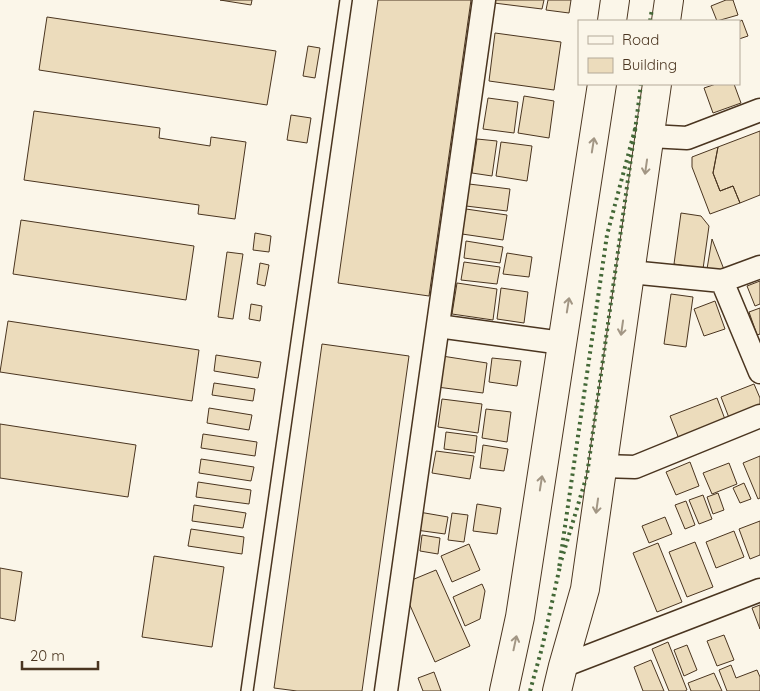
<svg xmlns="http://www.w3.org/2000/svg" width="760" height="691" viewBox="0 0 760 691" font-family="Quicksand,sans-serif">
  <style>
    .building { fill: #ecdcbc; stroke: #4a3520 }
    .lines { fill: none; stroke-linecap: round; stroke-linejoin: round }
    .lane-casing { stroke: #4a3520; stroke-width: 14 }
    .street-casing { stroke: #4a3520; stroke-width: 25 }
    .secondary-casing { stroke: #4a3520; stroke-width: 30 }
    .lane { stroke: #fbf6e9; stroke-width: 11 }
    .street { stroke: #fbf6e9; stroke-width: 22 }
    .secondary { stroke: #fbf6e9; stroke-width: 28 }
    .hedge { stroke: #436837; stroke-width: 4; stroke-dasharray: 2.5 4; stroke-linecap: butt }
    .oneway { stroke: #a29684 }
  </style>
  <rect width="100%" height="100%" fill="#fbf6e9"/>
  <!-- building -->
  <path class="building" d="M220,0h32l-1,5z
    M378,0h93l-42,296 -91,-13z
    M494,0h50l-2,9 -48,-6z
    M548,0h23l-2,13 -23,-3z
    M726,0h7l5,15 -21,6 -6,-15z
    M47,17l229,34 -9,54 -228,-35z
    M742,20l6,16 -9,3v-17z
    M495,33l66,9 -7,48 -65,-9z
    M308,46l12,2 -5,30 -12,-2z
    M716,84h18l7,19 -28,10 -9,-25z
    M524,96l30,5 -5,37 -31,-5z
    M488,98l30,4 -4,31 -31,-4z
    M34,111l126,17 -1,10 51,8 1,-9 35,5 -11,77 -37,-5 1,-9 -175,-25z
    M291,115l20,3 -4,25 -20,-3z
    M760,131v64l-20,8 -7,-17 -13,5 -7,-18 5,-26z
    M477,139l20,2 -5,35 -20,-3z
    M501,142l31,4 -5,35 -31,-5z
    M718,147l-5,26 7,18 13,-5 7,17 -30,11 -18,-47v-10z
    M469,184l41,5 -3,22 -41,-5z
    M466,209l41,6 -4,25 -41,-6z
    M681,213l20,3 8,10 -6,43 -29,-5z
    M21,220l173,26 -8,54 -173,-26z
    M255,233l16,3 -2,16 -16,-2z
    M712,239l13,33 -18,-3z
    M466,241l37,6 -3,16 -36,-5z
    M227,252l16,2 -10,65 -15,-2z
    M507,253l25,4 -3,20 -26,-3z
    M464,262l36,5 -3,17 -36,-4z
    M260,263l9,2 -4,21 -8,-2z
    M760,281v23l-5,2 -8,-20z
    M457,283l40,6 -4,31 -41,-6z
    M501,288l27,4 -4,31 -27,-4z
    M671,294l22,3 -7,50 -22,-3z
    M715,301l10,28 -21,7 -10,-27z
    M251,304l11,2 -2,15 -11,-2z
    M760,308v26l-3,1 -8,-23z
    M8,321l191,29 -7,51 -192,-29z
    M322,344l87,12 -47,335h-65l-23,-3z
    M216,355l45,7 -3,16 -44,-7z
    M442,356l45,7 -4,30 -46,-6z
    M492,358l29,3 -4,25 -28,-4z
    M214,383l41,6 -2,12 -41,-6z
    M754,384l6,14v14l-29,11 -10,-26z
    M717,398l9,24 -47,17 -9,-23z
    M442,399l40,5 -4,29 -40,-6z
    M209,408l43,7 -3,15 -42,-7z
    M486,409l25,3 -4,30 -25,-4z
    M0,424l136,21 -8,52 -128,-19z
    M446,432l31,4 -2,17 -31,-4z
    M203,434l54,8 -2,14 -54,-8z
    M483,445l25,4 -4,22 -24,-3z
    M436,451l38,5 -4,23 -38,-6z
    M760,456v42l-2,1 -15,-36z
    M201,459l53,8 -3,14 -52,-8z
    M690,462l9,24 -23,9 -10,-23z
    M729,463l8,21 -25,10 -9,-21z
    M198,482l53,8 -2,14 -53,-7z
    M744,483l7,16 -11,4 -7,-15z
    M718,493l6,17 -11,4 -6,-17z
    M703,495l9,24 -13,5 -10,-24z
    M686,501l9,24 -10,4 -10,-24z
    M477,504l24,4 -4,26 -24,-3z
    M194,505l52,8 -3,15 -51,-7z
    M419,512l29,5 -3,17 -29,-4z
    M452,513l16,2 -4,27 -16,-2z
    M665,517l7,17 -23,9 -7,-17z
    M760,521v34l-10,4 -11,-30z
    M191,529l53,8 -2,17 -54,-8z
    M734,531l10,26 -28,11 -10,-26z
    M422,535l18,3 -2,16 -18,-3z
    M695,542l18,45 -26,10 -18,-45z
    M658,543l24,59 -25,10 -24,-59z
    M469,544l11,26 -28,12 -11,-26z
    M154,556l70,11 -12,80 -70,-10z
    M0,568l22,4 -7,49 -15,-3z
    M436,570l34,76 -35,16 -30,-68 2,-12z
    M482,584l3,7 -5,28 -15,7 -12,-29z
    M760,605v24l-8,-21z
    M724,635l10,25 -17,6 -10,-25z
    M668,642l19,48 -2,1h-16l-17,-42z
    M687,645l10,25 -13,6 -10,-26z
    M651,660l13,31h-21l-9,-24z
    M731,665l5,13 21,-8 3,7v14h-33l-8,-21z
    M434,672l7,19h-18l-5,-13z
    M714,673l8,18h-31l-3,-8z"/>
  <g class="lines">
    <defs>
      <path id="lane" d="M247,691l99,-691"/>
      <path id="street" d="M650,136l37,2 73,-28
        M630,272l92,9 38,-14
        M722,281l38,91
        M438,326l124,17
        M602,466l33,1 125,-51
        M563,666l197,-76
        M386,691l98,-691"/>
      <path id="secondary" d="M612,21l3,-21
        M666,21l3,-21
        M504,691l16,-74 82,-533
        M557,691l6,-25 22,-77 72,-505"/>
    </defs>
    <!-- lane casing -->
    <use href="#lane" class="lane-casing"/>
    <!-- street casing -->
    <use href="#street" class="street-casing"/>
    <!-- secondary casing -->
    <use href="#secondary" class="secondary-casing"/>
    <!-- lane -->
    <use href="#lane" class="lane"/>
    <!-- street -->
    <use href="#street" class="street"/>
    <!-- secondary -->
    <use href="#secondary" class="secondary"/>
    <!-- hedge -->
    <path class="hedge" d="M650,21l2,-12
      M635,129l-48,346 -28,93 48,-333z
      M635,131l6,-47
      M530,691l12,-43 18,-82"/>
  </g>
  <!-- one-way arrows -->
  <defs><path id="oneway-shaft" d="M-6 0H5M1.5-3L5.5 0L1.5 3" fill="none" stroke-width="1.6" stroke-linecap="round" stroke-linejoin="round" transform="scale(1.25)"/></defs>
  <g class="oneway">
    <use href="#oneway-shaft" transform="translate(593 145) rotate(-81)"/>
    <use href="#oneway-shaft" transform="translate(646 167) rotate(98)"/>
    <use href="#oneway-shaft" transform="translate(568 305) rotate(-81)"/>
    <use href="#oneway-shaft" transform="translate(622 328) rotate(98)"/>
    <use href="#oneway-shaft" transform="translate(541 483) rotate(-81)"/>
    <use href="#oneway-shaft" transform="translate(597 506) rotate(98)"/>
    <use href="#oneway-shaft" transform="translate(515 643) rotate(-78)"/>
  </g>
  <!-- legend -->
  <rect x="578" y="20" width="162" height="65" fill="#fbf6e9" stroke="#b4a999"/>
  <rect x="588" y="36" width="25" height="8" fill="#fbf6e9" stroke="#b4a999"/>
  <text x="622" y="45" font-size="15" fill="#4a3520">Road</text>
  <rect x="588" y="58" width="25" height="15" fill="#ecdcbc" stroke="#b4a999"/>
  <text x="622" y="70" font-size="15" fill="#4a3520">Building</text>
  <!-- scale -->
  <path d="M22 661v8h76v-8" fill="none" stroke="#4a3520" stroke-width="2.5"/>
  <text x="30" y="661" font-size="15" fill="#4a3520" stroke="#fbf6e9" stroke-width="4" paint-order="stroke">20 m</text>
</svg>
